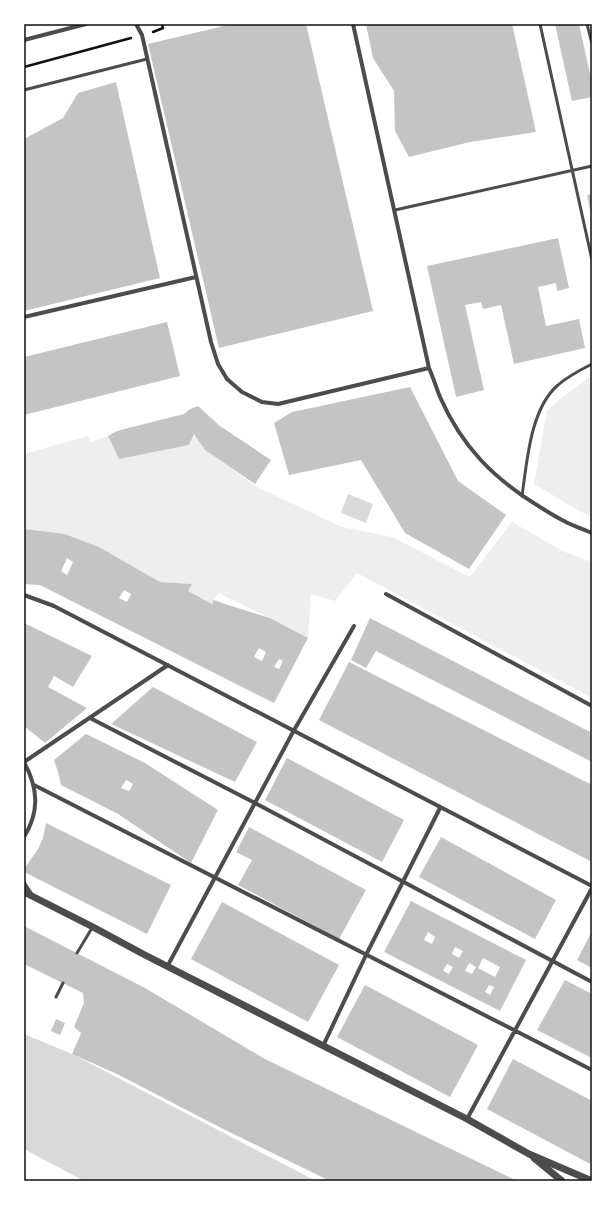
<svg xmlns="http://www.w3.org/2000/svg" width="616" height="1205" viewBox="0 0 616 1205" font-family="Overpass,sans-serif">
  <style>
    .green { fill: #eee }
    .water { fill: #d9d9d9 }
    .building { fill: #c4c4c4; fill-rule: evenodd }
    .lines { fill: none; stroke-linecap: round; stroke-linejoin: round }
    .path { stroke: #111; stroke-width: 2.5 }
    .service { stroke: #4c4c4c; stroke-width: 3 }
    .minor { stroke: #4c4c4c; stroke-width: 4 }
    .tertiary { stroke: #4c4c4c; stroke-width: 7 }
    .neatline { fill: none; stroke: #111; stroke-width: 1.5 }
  </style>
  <rect width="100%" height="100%" fill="#fff"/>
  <!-- green -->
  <path class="green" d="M592,375v141l-9,-3 -49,-29 13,-73 17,-15z
    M194,434l11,16 52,37 85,40 50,10 78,40 42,-55 50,29 30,11v136l-235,-125 -22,28 -24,-7 -3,44 -38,-20 -52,-25 -6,11 -24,-13 4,-7 -32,-2 -61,-35 -34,-13 -41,-5v-75l64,-18 3,6 17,-6 11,23 70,-14z"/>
  <!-- water -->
  <path class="water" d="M348,494l25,10 -7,19 -25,-10z
    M24,1034l48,20 244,127h-232l-60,-32z"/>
  <!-- building -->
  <path class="building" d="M232,24h74l67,287 -154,37 -71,-304z
    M366,24h146l24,108 -66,10 -61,15 -14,-26 -1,-40 -21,-33z
    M555,24h24l13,59v14l-20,4z
    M116,82l44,196 -136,33v-172l39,-21 15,-25z
    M592,194v21h-1l-4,-20z
    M558,238l11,50 -12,3 -1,-8 -18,4 8,39 33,-7 6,29 -71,16 -13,-59 -18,4 -2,-7 -16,3 19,85 -28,7 -29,-131z
    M167,322l13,54 -156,39v-58z
    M410,387l48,94 48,34 -37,54 -64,-36 -44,-73 -72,15 -15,-52 18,-11z
    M198,406l22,20 51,34 -16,24 -50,-34 -11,-16 -5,11 -70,14 -11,-23 9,-5 67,-17 6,-5z
    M24,529l41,5 34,13 61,35 32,2 -4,7 24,13 2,-4 14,5 42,13 38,20 -34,65 -234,-118 -16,-1zM67,558l6,4 -6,13 -6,-4zM124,590l7,4 -4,8 -8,-4zM259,648l7,4 -4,9 -8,-4zM279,659l4,2 -4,8 -5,-2z
    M370,618l222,115v29l-216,-111 -10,17 -15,-8z
    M24,623l68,33 -19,31 -19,-11 -6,11 39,21 -42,35 -21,-17z
    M349,662l243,123v77l-273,-142z
    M153,687l104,55 -22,40 -124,-58z
    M86,734l59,29 73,47 -27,53 -73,-49 -57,-29 -3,-13 -4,-12zM126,780l7,4 -4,7 -8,-3z
    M287,758l117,62 -22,42 -117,-62z
    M46,823l125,62 -24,49 -123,-62v-3l14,-20 5,-11z
    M249,827l117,63 -27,49 -101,-54 14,-25 -16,-8z
    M441,837l115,63 -21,39 -116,-62z
    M411,901l115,59 -26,51 -116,-59zM428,932l7,5 -3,7 -8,-4zM455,947l8,4 -4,7 -7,-4zM483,958l17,9 -5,10 -17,-9zM469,963l7,4 -4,7 -7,-3zM447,964l6,3 -4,7 -6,-3zM489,985l5,2 -4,8 -5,-3z
    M222,902l117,63 -31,57 -117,-63z
    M24,926l121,62 120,71 252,122h-187l-103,-50 -108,-56 -47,-21 9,-21 -7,-6 10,-24 -1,-10 -59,-29z
    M592,931v37l-15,-8z
    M565,980l27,14v64l-55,-28z
    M365,985l113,60 -28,52 -113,-60z
    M56,1019l9,4 -5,12 -9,-4z
    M513,1059l79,42v64l-105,-56z"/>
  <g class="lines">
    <!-- path -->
    <path class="path" d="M153,32l10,-4 -1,-4
      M24,67l107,-29"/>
    <!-- service -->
    <path class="service" d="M540,24l52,236
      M587,24l5,20
      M24,90l123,-31
      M395,210l197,-44
      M522,496c5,-34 8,-87 36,-111 10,-9 22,-15 34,-21
      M77,953l15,-25
      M56,997l7,-14"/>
    <!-- minor -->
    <path class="minor" d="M136,24l6,11 69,307 7,22 9,15 15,13 20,10 16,2 151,-36
      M353,24l76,344c4,9 7,19 11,29 22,50 54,82 100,110 8,5 16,10 24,14 9,5 19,8 28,12
      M24,40l62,-16
      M24,317l172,-40
      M386,594l206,112
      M24,595l30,11 538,280
      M90,718l165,85 337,179
      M24,762l144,-97
      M24,762c14,26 16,49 0,75
      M34,785l558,285
      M24,883l8,12
      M167,967l126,-235 61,-106
      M323,1046l43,-91 74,-147
      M467,1119l125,-231"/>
    <!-- tertiary -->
    <path class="tertiary" d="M24,892l69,35 50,27 324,165 62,35 63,27
      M534,1158l28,23"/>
  </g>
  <!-- border -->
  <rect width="616" height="1205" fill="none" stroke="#ffffff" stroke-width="50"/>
  <rect x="25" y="25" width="566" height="1155" class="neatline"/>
</svg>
